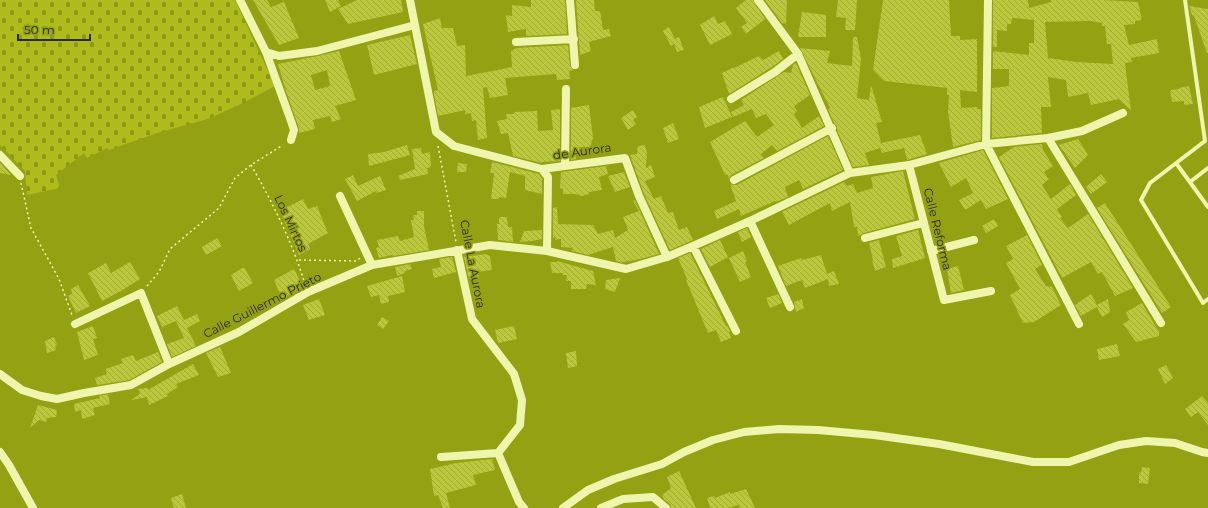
<svg xmlns="http://www.w3.org/2000/svg" width="1208" height="508" viewBox="0 0 1208 508" font-family="Montserrat,sans-serif">
  <style>
    .cemetery { fill: url(#cemetery-stones) }
    .building { fill: url(#building-back-hatch); fill-rule: evenodd }
    .lines { fill: none; stroke-linecap: round; stroke-linejoin: round }
    .path { stroke: #eff5ac; stroke-width: 1.5; stroke-dasharray: 2 3; stroke-linecap: butt }
    .service { stroke: #eff5ac; stroke-width: 4 }
    .minor { stroke: #eff5ac; stroke-width: 8 }
    .labels { text-anchor: middle; dominant-baseline: central; stroke-width: 3; stroke-linejoin: round; paint-order: stroke }
    .street-label { font-size: 12px; fill: #292929; stroke: #93a113 }
  </style>
  <defs>
    <pattern id="cemetery-stones" width="16" height="16" patternUnits="userSpaceOnUse"><rect width="16" height="16" fill="#aebb1b"/><path d="M2 7V4a2 2 0 0 1 4 0v3zM10 15v-3a2 2 0 0 1 4 0v3z" fill="#8e9818"/></pattern>
    <pattern id="building-back-hatch" width="6" height="6" patternUnits="userSpaceOnUse"><rect width="6" height="6" fill="#bbc73c"/><path d="M-1 5l2 2M0 0l6 6M5-1l2 2" fill="none" stroke="#a1ab35"/></pattern>
  </defs>
  <rect width="100%" height="100%" fill="#93a113"/>
  <!-- cemetery -->
  <path class="cemetery" d="M0,0h235l40,86 -32,17 -35,16 -51,14 -48,17 -2,-2 -20,10 -3,-5 -28,22 4,13 -33,7 -2,-24 -25,-26z"/>
  <!-- building -->
  <path class="building" d="M253,0h14l4,7 13,-5 15,36 -20,7z
    M325,0h13l3,6 -11,6z
    M357,0h44l2,12 -55,12 -10,-15z
    M531,0h34l2,34 -41,2v-7l-18,3 -2,-17 6,1v-11l19,2z
    M576,0h18l1,11h5l3,19 6,-1 2,7 -22,6 2,9 -11,4z
    M746,0h7l12,19 -19,15 -5,-7 6,-4 -11,-15z
    M765,0h22l-1,24 -4,-1z
    M838,0h19l-2,30h-10l1,-12 -10,-1z
    M883,0h66l2,36h9v4l17,-1v53l-17,-2 1,18 16,-1v2h4v31l-28,7 -5,-36 1,-16h-2v-7l-63,-7 -11,-11z
    M993,0h35l1,8 22,-6v-2h51l36,2 4,18 -7,1v3l-11,1 5,20 28,-6 2,14 -28,5 1,4 -7,1 6,48 -12,-12 -28,6 -3,-12 -20,4 -2,-17 -18,-3 3,30h-10l1,26 -50,5v-50l17,-2v-17h-16v-18l36,4v-12h5v-23l-22,-2 -1,6h-4v7l-10,-1v17h-4zM1091,21l11,2v3h3l2,18h4l2,20 -36,-2 -29,-4 -3,-36z
    M1189,6l19,3v44h-1l-13,-37 -2,-1z
    M802,12l24,3v22h-28z
    M714,16l4,8 7,-3 7,13 -22,11 -10,-20z
    M440,18l2,10h11l4,18 8,-1 1,31 46,-9 -1,-16 5,-3 52,-3 2,20 3,5 -4,1 1,8 -13,1 -1,-6 -51,4 3,17 -18,3 -3,-11 -4,1 4,50 -9,2 -2,-20 -4,1 -1,-8 -6,1v-4l-27,6 -4,-22v-3l4,-1 -15,-66z
    M669,27l6,12 4,-2 5,13 -7,2 -3,-8 -3,2 -8,-15z
    M410,35l7,29 -43,11 -7,-30z
    M853,37h4l4,22 -4,39 12,2 2,-15 11,37 -6,1 5,20 39,-8 7,19 -20,6 -3,-12 -22,5 -2,-5 -15,5 4,12 -16,2 -16,-37v-4l-3,-3 -6,-14 2,-1 -30,-60 30,3 -3,12 25,3z
    M339,51l17,49 -21,6 6,13 -9,3 -2,-6 -17,4 2,9 -16,4v-5l-13,-37 -8,-27 40,-8zM327,70l3,16 -15,4 -4,-15z
    M779,51l4,8 -11,8 -43,27 -7,-21 12,-6v1l25,-12 4,4z
    M796,63l14,32 -16,11 3,5 -3,3 8,14 17,-12 5,10 -47,25 -5,-6 -11,9 3,4 -33,17 -2,4 -2,-5 -2,1 -15,-33 35,-21 12,16 17,-12 -8,-11 -10,4 -4,-9 -19,8 -2,-5 13,-7 -3,-5 43,-28 7,1 2,-8z
    M1189,86l4,18 -9,1v-4l-12,1 -2,-12 9,-1v-1z
    M723,97l9,20 -27,11 -6,-21z
    M589,105l4,33 -3,9h-10l1,6 -6,1 1,5 -5,1v-52z
    M560,109v52l-18,1v1l-29,-7 -5,-23 -7,1 -4,-13 10,-2 -1,-5h8v-2l23,-1 1,20 15,-1 -2,-20z
    M633,110l4,7 -4,3 3,4 -8,6 -7,-12z
    M673,123l6,16 -11,4 -5,-15z
    M828,136l15,34 -40,19 -4,-9 -14,7 3,10 -12,5 -1,-1 -34,15 -2,-7 -22,10 -3,-8 22,-10 -6,-17 3,1h4z
    M1078,139l10,16 -13,13 -16,-23z
    M1042,144l1,6 10,16 -9,6 5,7 -7,6 9,14 19,-15 6,11 -19,14 5,8 -2,1 8,10 20,-14 45,74 -18,8 -13,-24 -4,2 -7,-12 -29,16 -63,-121 15,-10z
    M407,145l3,10 -41,11 -1,-12 16,-2z
    M645,145l2,8 -1,15 5,-3 4,12 -10,4 9,18 7,-3 7,17 5,-1 6,18 8,-3 6,13 -23,10 -26,-56 -14,-39 7,-1 1,-8z
    M421,148l1,6 8,-2 1,15 -4,1 1,6 -28,6 -2,-4 17,-7 -3,-20z
    M983,150l25,49 -22,10 -5,-9 -16,10 -6,-10 14,-7 -7,-15 -15,9 -12,-24z
    M492,162l47,12 3,5v15l-17,-4v-14l-15,-4 -4,26 -7,-1v2h-8l3,-26h-4z
    M0,163l11,12 -11,-2z
    M458,163l9,1 -1,8h-9z
    M606,166l2,8 -9,3 3,13 -13,2v2l-7,2 -7,-2h-12v-5l-3,-1 1,-16z
    M903,171l12,48 -51,14 -6,3 -1,-9h-3l-4,-25 -18,9 -2,-8 -41,22 -7,-13 62,-30 3,4 6,-2 4,9 16,-5 -2,-11z
    M624,172l6,15 -15,5 -7,-16z
    M1101,174l6,8 -16,12 -5,-7z
    M353,175l5,11 22,-10 6,14 -9,3 -1,-2 -19,10 -12,-22z
    M303,199l5,10 9,-3 11,27 -20,11 2,5 -11,6 -19,-44z
    M635,200l24,54 -23,6 -13,2v1l-7,-2 -3,-14 -25,8 -16,-4 1,-3 -12,-1v-8l-6,1 1,-3 -3,1v-30l4,-1 1,17 35,1 5,9 15,-4 2,8 13,-8 -5,-13 16,-6 -6,-10z
    M1105,203l66,104 -9,6 -65,-105z
    M417,211h7v15l5,24 -36,6 -1,-1 -13,3 -3,-10 3,-1 -2,-7 21,-4 2,5 14,-4 -3,-17h3l-1,-5h4z
    M499,217h8l1,10h4l1,15 -15,-2 -1,-16h2z
    M994,219l4,7 -12,7 -4,-7z
    M747,228l4,9 -9,5 -4,-10z
    M542,230v9l-10,2 -12,1 4,-11z
    M918,230l7,28 -32,10 -1,-9 10,-3 -6,-20z
    M1027,235l15,30 -7,4 11,17 6,1 9,18 -27,17 -11,1 -13,-28 10,-6 -14,-26 7,-4 -7,-13z
    M217,238l5,8 -16,9 -4,-8z
    M720,240l8,17 -18,10 -9,-18z
    M879,240l7,27 -11,4 -3,-11h1l-4,-17z
    M743,251l4,10 -2,1 6,15 -11,5 -11,-24z
    M690,253l36,73h1l3,5 -1,1 2,6 -10,4 -5,-12 -8,3 -22,-53 1,-1 -9,-21z
    M485,254l5,2 2,14 -15,2 2,5 -10,2 -5,-22z
    M821,255l6,19 7,-3 5,13 -10,2 -1,-7 -23,9 -3,-8 -16,6 -8,-20 23,-8 1,2z
    M452,257l4,15 -22,6 -2,-9 9,-2 -2,-8z
    M557,261l36,10 3,14 -9,-1 -1,5h-15v-8h-5l1,-6h-5l1,-2h-11l-2,-11h7z
    M130,262l10,17 -19,12 -19,10 -14,-28 18,-10 5,10z
    M410,264l2,5 -7,2v2l-8,3 -2,-9z
    M958,266l6,24 -13,3 -4,-24z
    M244,267l9,16 -14,8 -8,-16z
    M294,269l9,18 -21,12 -8,-19z
    M402,276l3,16 -17,4 1,6 -8,2 -2,-9 -8,2 -4,-11z
    M620,278l-5,14 -10,-3 1,-9z
    M78,285l12,21 -14,7 -8,-17 4,-2 -1,-5z
    M778,294l4,9 -12,5 -4,-10z
    M1091,294l6,11 11,-6 2,13 -8,5 -5,-10 -16,9 -6,-11z
    M319,299l6,16 -16,5 -6,-15z
    M802,299l2,9 -8,4 -2,-10z
    M1142,303l17,29v4l-23,6 -13,-18 6,-4 -3,-8z
    M177,306l7,14 13,-6 3,7 -13,7 9,18 -24,11 -5,-13 17,-6 -8,-17 -14,6 -5,-11z
    M382,317l7,4 -6,8 -6,-4z
    M93,326l4,12 -4,1 5,16 -14,5 -7,-28z
    M514,326l3,13 -19,4 -3,-13z
    M54,337l3,8 -2,1 1,4 -9,3 -2,-12z
    M1117,344l3,12 -21,4 -2,-11z
    M220,347l11,26 -13,4 -12,-24z
    M576,351l1,15 -9,2 -2,-15z
    M158,352l4,10 -33,18 -32,5 -2,-7 12,-4 -2,-5 18,-6 -2,-4 12,-4 3,6z
    M193,364l6,11 -23,9 2,3 -11,7 1,2 -19,9 -2,-8 -16,3 9,-6 -2,-5 9,-1 1,2z
    M1166,365l7,13 -8,6 -7,-15z
    M108,394l2,10 -17,4 2,7 -13,4 -1,-9 -6,2 -1,-8 26,-6 -1,-2z
    M1202,396l6,7v22l-10,-13 -7,5 -6,-8z
    M38,405l19,5 -1,7 -9,1 -1,4 -7,-2 -9,8z
    M492,459l3,11 -22,5 3,10 -30,8 4,15h-7l-5,-13 -4,1 -4,-27 26,-6z
    M1142,467l8,1 -2,16 -9,-1v-11l2,1z
    M679,471l17,37h-25l-1,-4 -6,-5 -2,-4 9,-7 -4,-11z
    M746,489l9,19h-15l-2,-3 -10,3h-18l-3,-10 7,-2 1,2 15,-6v2z
    M182,494l4,14h-12l-3,-10z"/>
  <g class="lines">
    <!-- path -->
    <path class="path" d="M438,146l18,96
      M251,165c22,38 41,77 54,119
      M21,183l10,45 28,51 13,36
      M299,260l58,1 3,-3
      M147,286l12,-14 11,-23 49,-41 16,-30 16,-13 32,-20"/>
    <!-- service -->
    <path class="service" d="M1185,0l20,141 -55,42 -9,17 62,103 5,-4
      M1176,163l32,44
      M1190,182l18,-14"/>
    <!-- minor -->
    <path class="minor" d="M240,0l26,52 25,69 3,9 -3,10
      M410,0l26,132 18,14 88,23 6,8 -1,74
      M570,0l5,65
      M758,0l40,54 52,119
      M988,0l-2,144 93,180
      M516,42l58,-3
      M266,52l13,4 38,-5 98,-26
      M731,99l44,-27 23,-18
      M1048,138l113,185
      M0,155l20,21
      M909,165l35,135 47,-9
      M565,166l1,-77
      M542,169l83,-11 14,38 28,61
      M734,180l98,-52
      M340,196l32,69
      M750,221l40,86
      M865,238l58,-15
      M693,246l43,85
      M457,250l15,69 42,55 8,26 -2,25 -22,28 21,49 5,6
      M931,251l43,-11
      M75,324l66,-31 28,71
      M0,374l22,16 19,6 16,3 27,-6 47,-8 38,-21 70,-32 69,-40 64,-27 118,-20 57,6 79,18 41,-12 26,-11 57,-25 100,-48 59,-8 77,-21 62,-6 34,-7 41,-18
      M0,452l9,13 24,43
      M441,457l57,-4
      M563,508l25,-18 26,-11 48,-15 22,-12 29,-12 31,-8 35,-3 39,1 56,5 65,9 94,18h36l50,-17 27,-4 29,2 27,9 6,1
      M601,508l22,-9 30,-2 13,11"/>
  </g>
  <g class="labels">
    <!-- street labels -->
    <g class="street-label">
      <text transform="translate(582 151) rotate(-8)">de Aurora</text>
      <text transform="translate(291 223) rotate(65)">Los Mirtos</text>
      <text transform="translate(938 229) rotate(76)">Calle Reforma</text>
      <text transform="translate(473 264) rotate(79)">Calle La Aurora</text>
      <text transform="translate(262 305) rotate(-27)">Calle Guillermo Prieto</text>
    </g>
  </g>
  <!-- scale -->
  <path d="M18 34v6h72v-6" fill="none" stroke="#292929" stroke-width="2"/>
  <text x="24" y="34" font-size="12" fill="#292929" stroke="#93a113" stroke-width="3" paint-order="stroke">50 m</text>
</svg>
